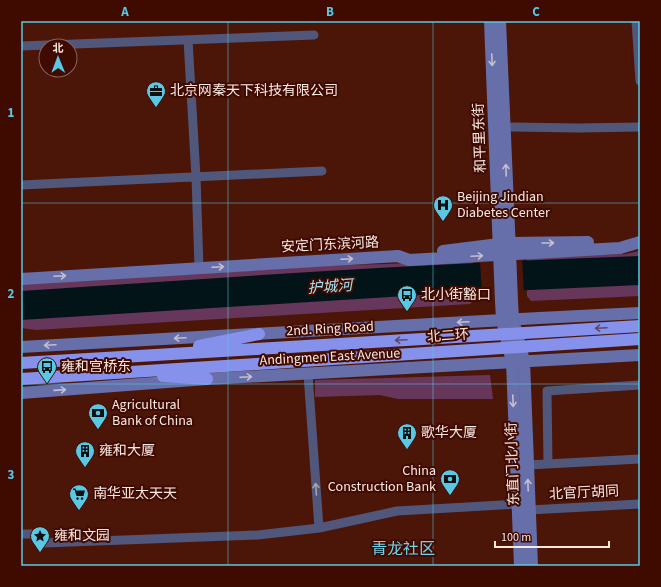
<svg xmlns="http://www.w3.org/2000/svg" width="661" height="587" viewBox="0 0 661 587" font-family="'Source Sans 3','Noto Sans SC',sans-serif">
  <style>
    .green { fill: #66375b }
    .water { fill: #031418 }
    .pier { fill: #4b1607 }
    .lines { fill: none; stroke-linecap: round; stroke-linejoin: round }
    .street { stroke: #51577b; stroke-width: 9 }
    .secondary { stroke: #666fa9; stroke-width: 12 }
    .highway { stroke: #8691ec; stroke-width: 12 }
    .secondary-bridge { stroke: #666fa9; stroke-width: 12 }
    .highway-bridge { stroke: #8691ec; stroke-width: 12 }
    .oneway { stroke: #c6becf }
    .oneway2 { stroke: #5f476a }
    .oneway3 { stroke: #a6a0af }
    .grid { fill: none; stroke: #58c8e4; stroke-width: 1; stroke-opacity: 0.55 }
    .labels { text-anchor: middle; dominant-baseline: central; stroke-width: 4; stroke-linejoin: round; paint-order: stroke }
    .poi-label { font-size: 14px; fill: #fae8e3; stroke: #3f0b00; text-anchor: start }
    .street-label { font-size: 14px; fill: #fae8e3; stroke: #3f0b00 }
    .water-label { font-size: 15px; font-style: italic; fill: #a5e1f1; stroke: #3f0b00 }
    .quarter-label { font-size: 16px; fill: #71d4ee; stroke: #3f0b00 }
    .neatline { fill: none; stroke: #58c8e4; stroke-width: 1.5 }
    .grid-label { font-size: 13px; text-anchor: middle; font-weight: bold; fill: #58c8e4 }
  </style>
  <rect width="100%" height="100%" fill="#4b1607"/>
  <!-- green -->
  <path class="green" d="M640,251v45l-109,5 -4,-5v-39l99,-3z
    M473,260l3,38 -6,6 -434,26 -15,-2v-44l324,-19 41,-1z
    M490,375l3,24h-95l-18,-4 -65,2v-17z"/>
  <!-- water -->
  <path class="water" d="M640,256v29l-218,10 -401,25v-29c206,-14 412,-28 619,-35z"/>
  <!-- pier -->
  <path class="pier" d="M522,258l2,34 -42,2 -2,-33z"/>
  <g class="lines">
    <!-- street -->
    <path class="street" d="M636,21l4,60
      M188,40l8,137 3,91
      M21,46l293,-11
      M512,127l66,1 62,-1
      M21,185l301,-14
      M308,374l11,154
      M548,464l-1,-73 93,-6
      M528,465l112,-6
      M529,510l111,-6
      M21,534h11l12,9 214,-8 61,-7 78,-17 120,-7"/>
    <!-- secondary -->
    <path class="secondary" d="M490,21l9,231
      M500,21l10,230
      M509,243l79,-1
      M443,251l56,-7
      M21,279l377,-23 11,4 211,-12 20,-6
      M501,301l1,19 10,42 8,204
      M512,301l1,18 11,42 8,205
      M21,347l518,-29 101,-5
      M21,393l186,-14 433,-24"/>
    <!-- highway -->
    <path class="highway" d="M199,346l60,-12
      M21,363l235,-14
      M163,376l44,3
      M21,379l236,-15"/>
    <!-- secondary-bridge -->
    <path class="secondary-bridge" d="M510,251l2,50
      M499,252l2,49"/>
    <!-- highway-bridge -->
    <path class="highway-bridge" d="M256,349l384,-23
      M257,364l383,-25"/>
  </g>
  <!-- one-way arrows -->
  <defs><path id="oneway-shaft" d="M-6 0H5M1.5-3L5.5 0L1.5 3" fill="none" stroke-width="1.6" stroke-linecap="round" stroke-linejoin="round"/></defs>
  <g class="oneway">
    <use href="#oneway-shaft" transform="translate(492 60) rotate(88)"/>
    <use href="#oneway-shaft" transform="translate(506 170) rotate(-92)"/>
    <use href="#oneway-shaft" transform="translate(548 243)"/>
    <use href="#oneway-shaft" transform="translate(477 256) rotate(-3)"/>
    <use href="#oneway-shaft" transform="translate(347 259) rotate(-3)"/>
    <use href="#oneway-shaft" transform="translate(218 267) rotate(-3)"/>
    <use href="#oneway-shaft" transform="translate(60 276) rotate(-3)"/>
    <use href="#oneway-shaft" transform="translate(463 322) rotate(177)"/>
    <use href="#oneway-shaft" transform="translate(180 338) rotate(177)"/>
    <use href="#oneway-shaft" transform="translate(50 345) rotate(177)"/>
    <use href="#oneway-shaft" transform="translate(246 377) rotate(-3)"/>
    <use href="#oneway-shaft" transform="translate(60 390) rotate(-4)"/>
    <use href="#oneway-shaft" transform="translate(513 401) rotate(88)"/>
    <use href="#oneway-shaft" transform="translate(528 485) rotate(-92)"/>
  </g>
  <g class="oneway2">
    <use href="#oneway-shaft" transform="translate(601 328) rotate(177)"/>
    <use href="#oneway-shaft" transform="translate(401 340) rotate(177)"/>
  </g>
  <use class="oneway3" href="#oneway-shaft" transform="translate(316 489) rotate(-94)"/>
  <!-- grid -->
  <path class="grid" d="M228,21v545M433,21v545M21,203h619M21,384h619"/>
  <!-- icons -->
  <defs>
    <symbol id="office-pin" viewBox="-11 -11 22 30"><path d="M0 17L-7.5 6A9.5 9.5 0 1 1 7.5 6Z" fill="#58c8e4" stroke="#3f0b00"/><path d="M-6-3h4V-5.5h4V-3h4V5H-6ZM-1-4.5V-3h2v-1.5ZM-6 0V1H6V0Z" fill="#111"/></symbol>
    <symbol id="hospital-pin" viewBox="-11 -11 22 30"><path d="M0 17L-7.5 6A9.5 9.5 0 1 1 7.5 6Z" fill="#58c8e4" stroke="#3f0b00"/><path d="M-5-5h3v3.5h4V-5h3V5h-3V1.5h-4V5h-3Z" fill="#111"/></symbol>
    <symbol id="bus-pin" viewBox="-11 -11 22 30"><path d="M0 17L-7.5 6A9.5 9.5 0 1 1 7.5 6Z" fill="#58c8e4" stroke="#3f0b00"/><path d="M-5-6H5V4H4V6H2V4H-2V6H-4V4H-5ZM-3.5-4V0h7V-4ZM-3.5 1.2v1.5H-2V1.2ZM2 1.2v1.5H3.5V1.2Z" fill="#111"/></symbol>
    <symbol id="bank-pin" viewBox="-11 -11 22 30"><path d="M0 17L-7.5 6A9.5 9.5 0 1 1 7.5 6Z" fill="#58c8e4" stroke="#3f0b00"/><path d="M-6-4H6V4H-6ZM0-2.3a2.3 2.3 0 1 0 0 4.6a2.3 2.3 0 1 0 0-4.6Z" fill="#111"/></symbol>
    <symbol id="building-pin" viewBox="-11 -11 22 30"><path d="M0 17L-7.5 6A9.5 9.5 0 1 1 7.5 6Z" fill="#58c8e4" stroke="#3f0b00"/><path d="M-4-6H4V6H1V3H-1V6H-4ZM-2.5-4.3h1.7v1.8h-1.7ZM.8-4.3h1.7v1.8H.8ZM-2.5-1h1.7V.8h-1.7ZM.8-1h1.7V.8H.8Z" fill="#111"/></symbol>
    <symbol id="supermarket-pin" viewBox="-11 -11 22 30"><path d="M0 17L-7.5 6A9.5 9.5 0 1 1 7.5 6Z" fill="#58c8e4" stroke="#3f0b00"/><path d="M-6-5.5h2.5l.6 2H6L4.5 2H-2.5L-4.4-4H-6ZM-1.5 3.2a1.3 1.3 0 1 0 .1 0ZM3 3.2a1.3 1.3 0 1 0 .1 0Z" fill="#111"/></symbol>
    <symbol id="sight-pin" viewBox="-11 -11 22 30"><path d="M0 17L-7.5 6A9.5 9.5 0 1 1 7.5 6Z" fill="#58c8e4" stroke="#3f0b00"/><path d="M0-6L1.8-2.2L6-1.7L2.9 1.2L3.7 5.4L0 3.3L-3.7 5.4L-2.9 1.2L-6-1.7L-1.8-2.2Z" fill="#111"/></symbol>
  </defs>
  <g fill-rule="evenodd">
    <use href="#office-pin" x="145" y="80" width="22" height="30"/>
    <use href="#hospital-pin" x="432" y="194" width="22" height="30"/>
    <use href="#bus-pin" x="396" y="284" width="22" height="30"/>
    <use href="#bus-pin" x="36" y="356" width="22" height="30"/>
    <use href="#bank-pin" x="87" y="402" width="22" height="30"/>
    <use href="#building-pin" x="396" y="422" width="22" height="30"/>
    <use href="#building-pin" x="74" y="440" width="22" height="30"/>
    <use href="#bank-pin" x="439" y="468" width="22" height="30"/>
    <use href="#supermarket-pin" x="68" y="483" width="22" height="30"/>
    <use href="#sight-pin" x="29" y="525" width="22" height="30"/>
  </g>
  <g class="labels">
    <!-- poi labels -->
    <g class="poi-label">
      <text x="170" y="91">北京网秦天下科技有限公司</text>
      <text x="457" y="197">Beijing Jindian<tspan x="457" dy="16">Diabetes Center</tspan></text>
      <text x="421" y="295">北小街豁口</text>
      <text x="61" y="367">雍和宫桥东</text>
      <text x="112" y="405">Agricultural<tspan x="112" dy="16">Bank of China</tspan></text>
      <text x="421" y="433">歌华大厦</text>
      <text x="99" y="451">雍和大厦</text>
      <text x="436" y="471" text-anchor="end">China<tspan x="436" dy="16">Construction Bank</tspan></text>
      <text x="93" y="494">南华亚太天天</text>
      <text x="54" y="536">雍和文园</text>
    </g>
    <!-- street labels -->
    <g class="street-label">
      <text transform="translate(480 138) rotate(-92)">和平里东街</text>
      <text transform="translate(330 245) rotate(-3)">安定门东滨河路</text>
      <text transform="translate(330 329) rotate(-3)">2nd. Ring Road</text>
      <text transform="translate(448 336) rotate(-4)">北二环</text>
      <text transform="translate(330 357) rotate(-3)">Andingmen East Avenue</text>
      <text transform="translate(513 464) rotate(-92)">东直门北小街</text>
      <text transform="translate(584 493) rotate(-3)">北官厅胡同</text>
    </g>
    <!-- water labels -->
    <g class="water-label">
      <text transform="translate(330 287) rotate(-4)">护城河</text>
    </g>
    <!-- quarter labels -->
    <g class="quarter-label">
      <text x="403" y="549">青龙社区</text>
    </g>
  </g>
  <!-- border -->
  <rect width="661" height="587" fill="none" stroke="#3f0b00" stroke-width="44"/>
  <!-- north arrow -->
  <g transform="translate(58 58) rotate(359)"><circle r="19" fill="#3f0b00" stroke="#8a635b"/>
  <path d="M0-3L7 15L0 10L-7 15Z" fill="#58c8e4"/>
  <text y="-6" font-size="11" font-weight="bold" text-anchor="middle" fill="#fae8e3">北</text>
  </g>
  <!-- scale -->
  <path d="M495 541v6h114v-6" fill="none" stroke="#fae8e3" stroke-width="2"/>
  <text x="501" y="541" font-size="12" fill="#fae8e3" stroke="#3f0b00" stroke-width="3" paint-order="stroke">100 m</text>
  <rect x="22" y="22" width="617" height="543" class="neatline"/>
  <g class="grid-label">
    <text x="125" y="16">A</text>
    <text x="330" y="16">B</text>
    <text x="536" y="16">C</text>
    <text x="11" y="117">1</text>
    <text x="11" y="298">2</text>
    <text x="11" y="479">3</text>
  </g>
</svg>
